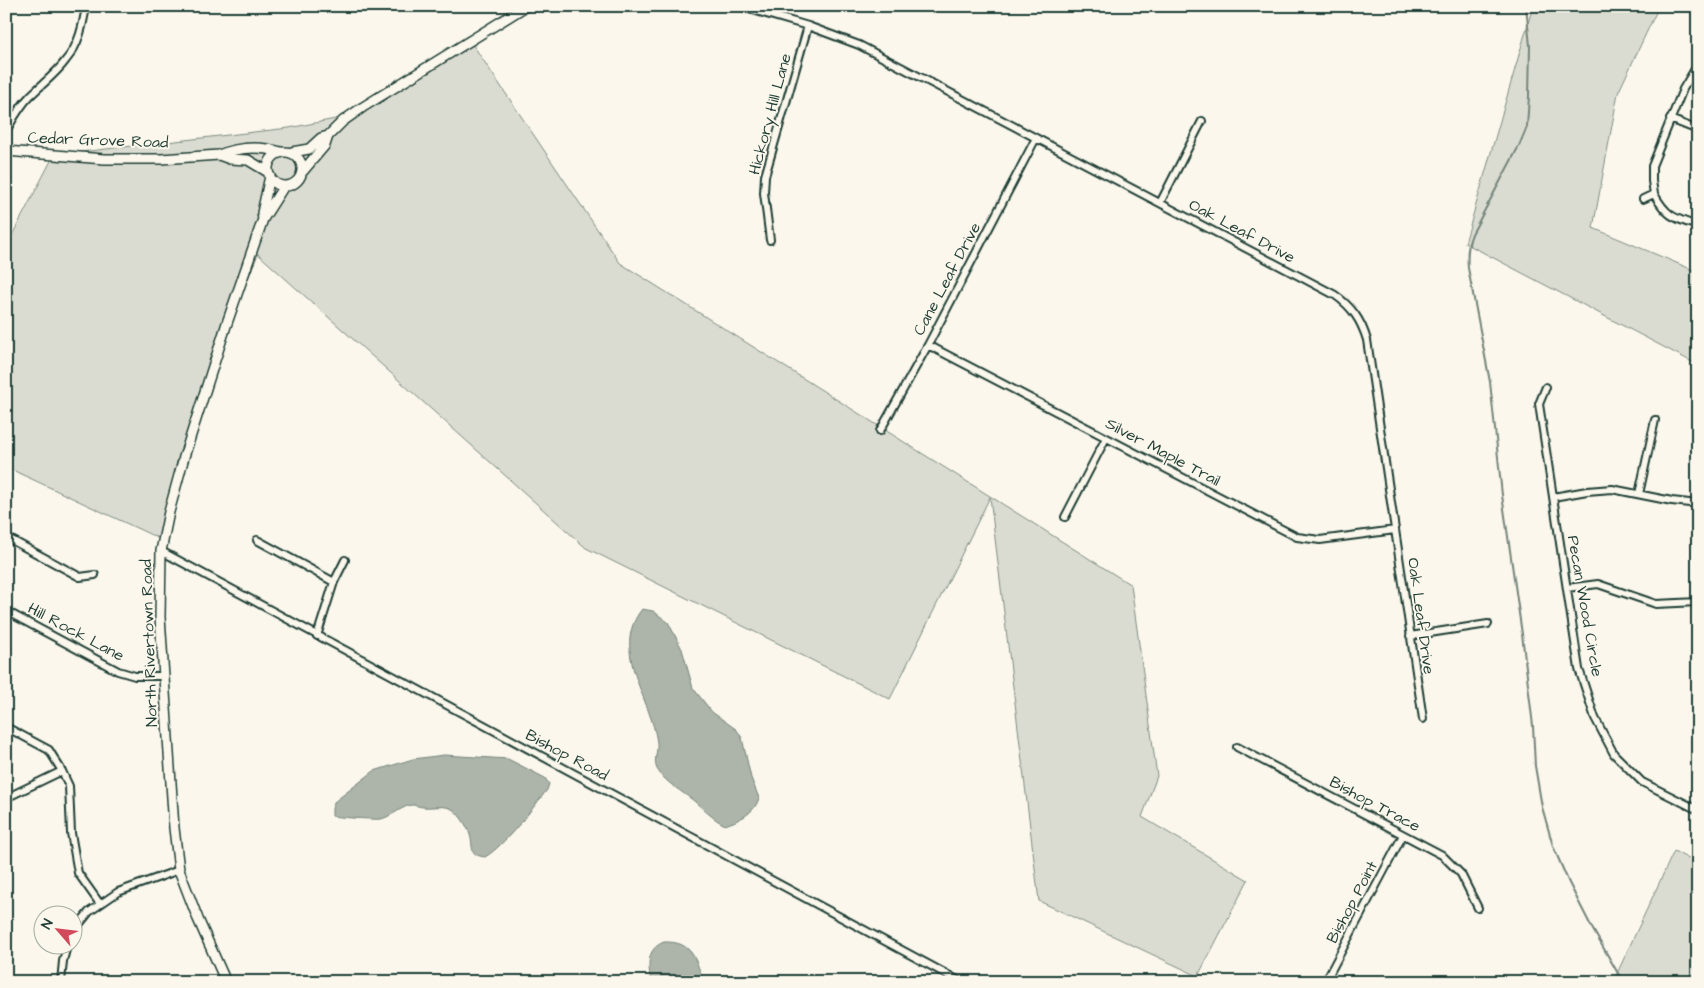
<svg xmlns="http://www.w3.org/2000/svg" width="1704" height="988" viewBox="0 0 1704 988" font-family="'Architects Daughter',sans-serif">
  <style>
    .green { fill: #dbdcd1; stroke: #7d8c82 }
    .water { fill: #adb4aa; stroke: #74847b }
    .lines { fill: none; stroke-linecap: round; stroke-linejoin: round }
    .stream { stroke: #74847b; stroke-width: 2 }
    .street-casing { stroke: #1f3d34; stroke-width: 10 }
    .secondary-casing { stroke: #1f3d34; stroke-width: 12 }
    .street { stroke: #fbf7ec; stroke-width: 6 }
    .secondary { stroke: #fbf7ec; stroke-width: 9 }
    .labels { text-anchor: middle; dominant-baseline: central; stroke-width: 4; stroke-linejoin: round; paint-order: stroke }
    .street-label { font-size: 16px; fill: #1f3d34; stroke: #fbf7ec }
  </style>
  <rect width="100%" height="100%" fill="#fbf7ec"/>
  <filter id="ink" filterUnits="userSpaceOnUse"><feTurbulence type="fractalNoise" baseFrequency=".02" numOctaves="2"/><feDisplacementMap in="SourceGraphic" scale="10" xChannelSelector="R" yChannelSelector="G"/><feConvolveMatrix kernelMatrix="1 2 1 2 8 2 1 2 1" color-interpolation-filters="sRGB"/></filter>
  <g filter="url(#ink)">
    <!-- green -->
    <path class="green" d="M1533,6h126l-41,87 -25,135 105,44v93l-233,-122z
      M467,36l153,227 511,322 26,191 -15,41 106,63 -50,96 -159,-75 -49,-404 -100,202 -304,-151 -328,-294 -56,138 -42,147 -154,-72v-220l48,-92 235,-27 72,-14z
      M1674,851l24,13v118h-85z"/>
    <!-- water -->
    <path class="water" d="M642,609l11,2 15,11 14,27 11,39 19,24 25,18 5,8 9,40 8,20c-4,15 -19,22 -34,27l-7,-4c-9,-6 -16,-13 -24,-20 -11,-9 -30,-19 -37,-32 -4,-8 1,-18 0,-26 -5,-43 -48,-93 -15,-134z
      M444,755l64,4 37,19 4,6 -2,6c-14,18 -44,57 -62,67 -17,-2 -11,-10 -15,-22 -2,-8 -12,-24 -20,-27 -9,-3 -18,0 -27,-1 -3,0 -7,-2 -11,-2 -8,0 -21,12 -31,14 -4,1 -46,-2 -49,-3v-7l2,-7 40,-31 39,-12z
      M664,942c29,-1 31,17 40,40h-53c-3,-17 -5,-33 13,-40z"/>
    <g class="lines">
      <!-- stream -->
      <path class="stream" d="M1526,6l4,40 -1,50 -2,31 -8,19 -47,88c-5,12 -5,22 -4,34l22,114 12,113 20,139 11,92 2,40 7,41 11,39 16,37 23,45 31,54"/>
      <defs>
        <path id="street" d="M739,6l69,20 51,19 476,250c17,12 26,25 32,45l56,379
          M1670,119l28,11
          M6,131c7,-12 14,-25 24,-35 12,-12 26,-22 36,-36 13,-15 17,-35 20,-54
          M1654,194c13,23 20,24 44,32
          M1643,199l11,-5 -2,-13v-15l31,-77 15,-25
          M1160,203l42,-82
          M770,240l-6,-47 1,-17 43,-150
          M928,345l369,192 23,3 75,-10
          M1546,387l-7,17 40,265 16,49 19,36 28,28 56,28
          M880,431l48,-86 108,-207
          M1639,494l16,-74
          M1553,497l34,-6 25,-2 60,12 26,3
          M1065,517l41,-79
          M6,537l74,40 15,-2
          M257,540l77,42
          M161,551l800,431
          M1567,588l31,-4 58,20 42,-2
          M6,611l112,60 17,5h28
          M317,636l17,-54 11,-22
          M1410,636l78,-12
          M6,727l43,23 13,21 7,15 2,47 7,40 22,31
          M1237,747l205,108 19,19 17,34
          M6,798l56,-27
          M72,933l17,-21 29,-20 61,-22
          M61,982l2,-21 4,-15
          M1325,982l78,-147"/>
        <path id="secondary" d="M6,151l98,8h57l58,-4 11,4 18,1 20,12
          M268 169a17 17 0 1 1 34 0a17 17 0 1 1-34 0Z
          M292,152l17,-3 12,-11 7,-2 15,-15 20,-14 163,-101
          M219,155c19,-8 41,-9 62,-3
          M303,171l22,-26 3,-9
          M263,219l-1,-6 8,-37
          M226,982l-28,-63 -19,-49 -5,-42 -14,-211 1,-66 8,-39 15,-55 42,-131 37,-107 21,-33"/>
      </defs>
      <!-- street casing -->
      <use href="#street" class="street-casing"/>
      <!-- secondary casing -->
      <use href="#secondary" class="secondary-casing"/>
      <!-- street -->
      <use href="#street" class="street"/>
      <!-- secondary -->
      <use href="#secondary" class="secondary"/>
    </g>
  </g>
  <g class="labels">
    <!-- street labels -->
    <g class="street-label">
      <text transform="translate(770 114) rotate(-75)">Hickory Hill Lane</text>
      <text transform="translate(98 140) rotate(2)">Cedar Grove Road</text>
      <text transform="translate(1242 231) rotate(28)">Oak Leaf Drive</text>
      <text transform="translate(947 279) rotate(-62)">Cane Leaf Drive</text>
      <text transform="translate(1163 452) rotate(28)">Silver Maple Trail</text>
      <text transform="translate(1585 606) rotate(80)">Pecan Wood Circle</text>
      <text transform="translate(1421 616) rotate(82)">Oak Leaf Drive</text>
      <text transform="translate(76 632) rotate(28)">Hill Rock Lane</text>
      <text transform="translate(149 643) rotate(-92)">North Rivertown Road</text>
      <text transform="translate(567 755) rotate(28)">Bishop Road</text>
      <text transform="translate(1375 804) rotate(28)">Bishop Trace</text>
      <text transform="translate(1352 902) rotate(-62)">Bishop Point</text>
    </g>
  </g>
  <!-- margin -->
  <rect width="1704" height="988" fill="none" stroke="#fbf7ec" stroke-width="25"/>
  <rect x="12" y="12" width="1679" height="963" fill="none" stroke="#1f3d34" stroke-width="2" filter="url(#ink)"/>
  <!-- north arrow -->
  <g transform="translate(58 930) rotate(298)"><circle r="24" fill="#fbf7ec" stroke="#a3ada2"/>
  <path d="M0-4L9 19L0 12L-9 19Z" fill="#d1495b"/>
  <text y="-8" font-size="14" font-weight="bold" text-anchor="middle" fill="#1f3d34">N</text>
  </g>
</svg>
